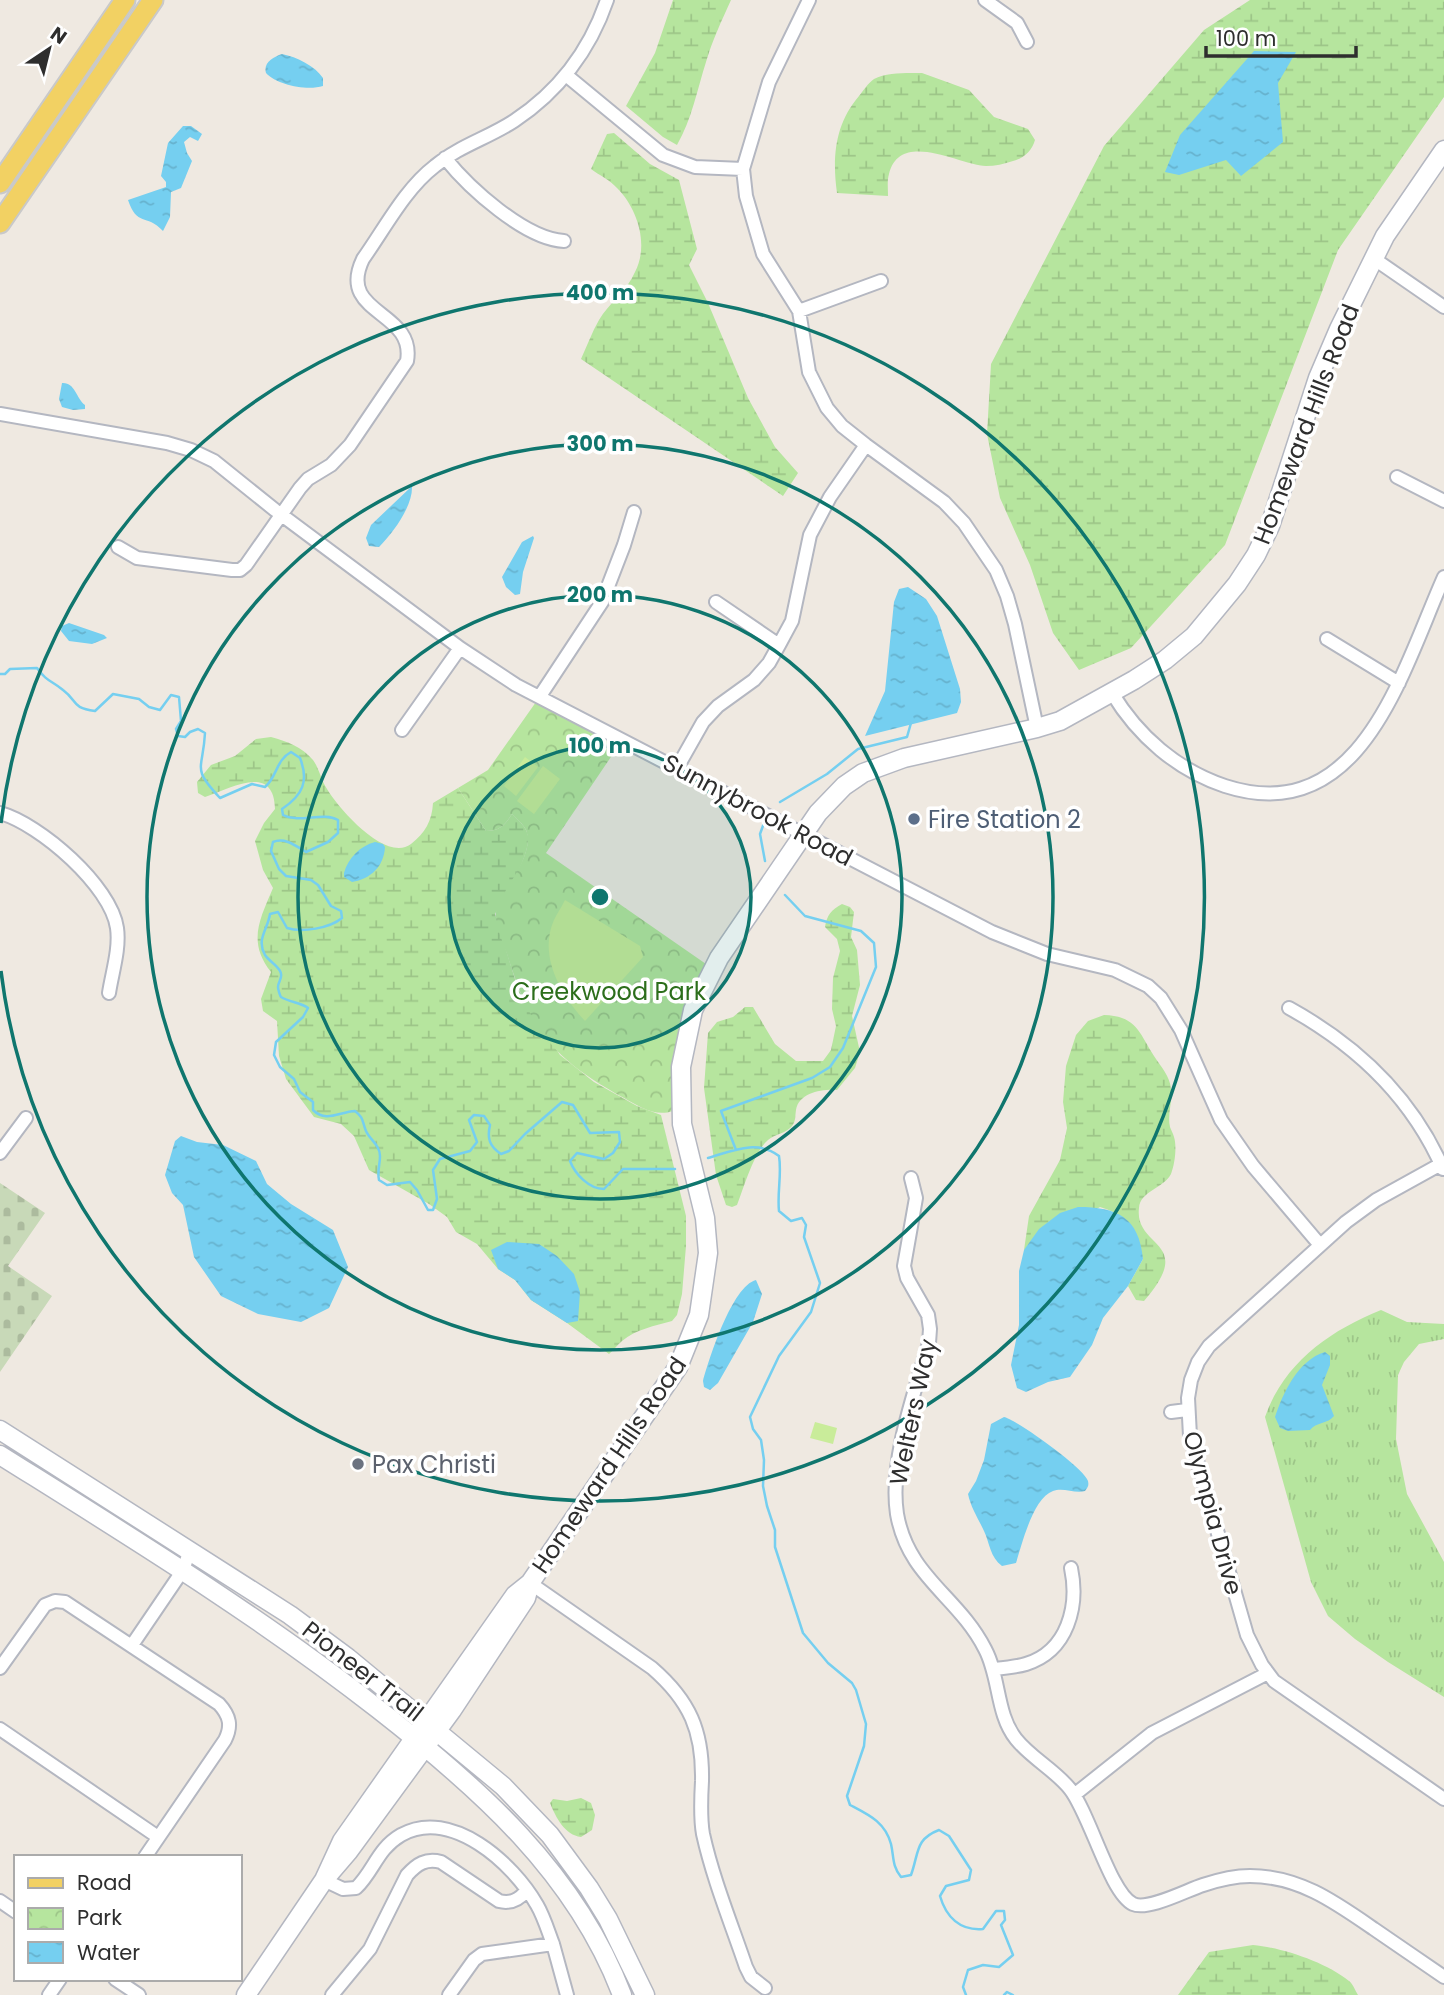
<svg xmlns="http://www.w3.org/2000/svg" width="1444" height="1995" viewBox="0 0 1444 1995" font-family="Poppins,sans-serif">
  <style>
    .grass { fill: url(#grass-tufts) }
    .wetland { fill: url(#wetland-marsh) }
    .cemetery { fill: url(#cemetery-stones) }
    .park { fill: url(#park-crowns) }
    .pitch { fill: #c9ec9a }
    .water { fill: url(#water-ripples) }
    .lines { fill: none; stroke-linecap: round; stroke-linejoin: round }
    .stream { stroke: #75cff0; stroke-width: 2.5 }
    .street-casing { stroke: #b4b7c1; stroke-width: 16 }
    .secondary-casing { stroke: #b4b7c1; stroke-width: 21 }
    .primary-casing { stroke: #c9c9c9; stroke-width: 23 }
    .street { stroke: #fff; stroke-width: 12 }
    .secondary { stroke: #fff; stroke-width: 18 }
    .primary { stroke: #f2d163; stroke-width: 19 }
    .ring { fill: none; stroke: #0f766e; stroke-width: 3.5 }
    .service-dot { fill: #5c6f8a; stroke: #fff; stroke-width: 2.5 }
    .worship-dot { fill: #6b7280; stroke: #fff; stroke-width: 2.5 }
    .labels { text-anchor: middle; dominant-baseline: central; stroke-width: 7; stroke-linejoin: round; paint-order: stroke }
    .street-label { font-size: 24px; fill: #2e2e2e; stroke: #fff }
    .service-label { font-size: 24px; fill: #4e5e75; stroke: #fff; text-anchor: start }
    .park-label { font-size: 24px; fill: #2c6e1b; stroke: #fff }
    .worship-label { font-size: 24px; fill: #5b616d; stroke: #fff; text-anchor: start }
    .centre { fill: #0f766e; stroke: #fff; stroke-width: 3.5 }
    .ring-label { font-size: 21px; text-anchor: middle; font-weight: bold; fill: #0f766e; stroke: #fff; stroke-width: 7; stroke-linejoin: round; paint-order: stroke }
  </style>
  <defs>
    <pattern id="grass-tufts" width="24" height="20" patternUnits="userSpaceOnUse" patternTransform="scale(1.75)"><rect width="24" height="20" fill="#b6e59e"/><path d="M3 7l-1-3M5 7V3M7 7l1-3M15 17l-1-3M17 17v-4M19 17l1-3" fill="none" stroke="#9dc588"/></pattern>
    <pattern id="wetland-marsh" width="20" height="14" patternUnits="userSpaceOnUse" patternTransform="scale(1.75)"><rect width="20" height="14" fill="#b6e59e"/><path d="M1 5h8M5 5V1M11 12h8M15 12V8" fill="none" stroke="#9dc588"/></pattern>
    <pattern id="cemetery-stones" width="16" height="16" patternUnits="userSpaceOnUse" patternTransform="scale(1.75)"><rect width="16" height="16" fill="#c8d9b8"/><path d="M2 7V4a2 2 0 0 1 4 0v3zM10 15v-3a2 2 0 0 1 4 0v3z" fill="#acbb9e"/></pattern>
    <pattern id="park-crowns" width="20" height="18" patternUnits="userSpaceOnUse" patternTransform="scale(1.75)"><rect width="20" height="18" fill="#b6e59e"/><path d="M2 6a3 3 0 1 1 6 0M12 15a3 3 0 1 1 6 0" fill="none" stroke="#9dc588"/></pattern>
    <pattern id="water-ripples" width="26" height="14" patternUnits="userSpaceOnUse" patternTransform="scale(1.75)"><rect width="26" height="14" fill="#75cff0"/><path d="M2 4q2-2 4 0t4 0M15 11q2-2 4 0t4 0" fill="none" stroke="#66b2ce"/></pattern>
  </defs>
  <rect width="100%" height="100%" fill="#efe9e1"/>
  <!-- grass -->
  <path class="grass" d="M1381,1310l26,12 37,2v15l-25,5 -15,18 -6,13 -2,64 11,55 37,68v135l-56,-35 -33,-23 -27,-23 -17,-34 -46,-165c19,-54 64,-86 116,-107z"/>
  <!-- wetland -->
  <path class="wetland" d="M673,0h58c-9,20 -19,41 -25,62 -9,28 -14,57 -29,83l-14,-8 -37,-31 29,-53z
    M1250,0h194v97l-106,153 -113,295 -94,103 -52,22 -26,-37 -23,-68 -30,-67 -13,-64 4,-70 113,-218 100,-116z
    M922,73l47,17 25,27 34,12 7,11c-3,11 -11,18 -22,21 -9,3 -18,5 -27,5 -26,-1 -86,-37 -97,8 -2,6 -1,15 -1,22l-51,-3c-5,-36 -2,-69 22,-97 4,-5 9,-13 15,-17 13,-7 33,-6 48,-6z
    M614,133l36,31 29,16 18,69 -8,16 19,38 40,95 27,49 23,26 -15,23 -202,-137c6,-13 11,-27 18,-39 10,-17 28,-29 36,-48 14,-27 3,-63 -18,-84 -7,-8 -18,-13 -26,-19l16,-35z
    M271,737c17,5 30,9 42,23 6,8 8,20 14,29 12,20 59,74 84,55 14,-11 21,-23 22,-41l25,-15 28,43c14,0 19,-6 26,-17 7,7 14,12 16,22 2,21 -23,59 -33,78l23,75 42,66 34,27 43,24 24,9 25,101v30l-4,48 -5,21 -5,6c-17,5 -36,8 -50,20 -5,4 -8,9 -13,13l-42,-31 -36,-23 -16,-20 -17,-11 -21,-25 -21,-12 -9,-15 -18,-13 -60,-34 -15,-34 -13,-12 -27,-7 -28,-38 -7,-23 -2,-35 -14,-10 -2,-12 10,-27c-24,-30 -11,-53 2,-84l-10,-18 -8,-29 9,-18 11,-14c-1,-47 -45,-20 -70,-12l-7,-4 -1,-11 14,-17 24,-9 21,-17z
    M842,904l8,3 4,5 -3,25 6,13 3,35 -8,31 8,36 -5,16 -18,22c-16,-1 -38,3 -41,20 -1,6 0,11 -4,16 -5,7 -17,8 -24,14 -14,12 -24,47 -31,65l-5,2 -6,-2 -10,-30 -12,-87 4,-55 9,-11 16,-5 12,-10h8l22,37 21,17h27l8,-11 5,-24 -4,-17 1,-31 7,-27 -3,-12 -12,-12c2,-12 6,-17 17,-23z
    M1104,1015c32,1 35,17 50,41 7,11 16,20 17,33 2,12 -4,25 -1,38 1,3 3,6 4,10 3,9 1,27 -3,37 -7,14 -31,17 -32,34 -5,41 58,32 5,93l-8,-1 -8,-14 15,-27c-12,-31 -9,-41 -43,-52l-76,43 5,-34 31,-56 7,-32 -4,-26 3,-36 10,-31 12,-14z
    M581,1798l10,5 4,12 -3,15 -11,7c-16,-2 -25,-19 -31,-34l3,-4 14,2z
    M1253,1945c30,3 72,17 96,36 4,3 6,9 9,14h-180l31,-43z"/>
  <!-- cemetery -->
  <path class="cemetery" d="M0,1183l45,30 -37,53 44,30 -52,76z"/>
  <!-- park -->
  <path class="park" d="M536,702l83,43 -73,108 160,111c-25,46 -38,93 -33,147 -18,6 -33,-4 -49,-13 -71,-39 -93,-67 -117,-144 -4,-12 -12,-29 -11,-41 0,-7 4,-14 8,-19 9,-17 30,-44 22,-64 -3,-6 -9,-11 -14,-16 -7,11 -12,17 -26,17l-28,-43 30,-18z"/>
  <!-- pitch -->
  <path class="pitch" d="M525,757l13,10 -22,29 -12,-10z
    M543,766l17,13 -26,35 -17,-13z
    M565,900l75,46 3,11 -58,64c-24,-26 -47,-65 -31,-101 3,-7 8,-13 11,-20z
    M815,1422l22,6 -4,16 -23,-6z"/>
  <!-- water -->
  <path class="water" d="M1254,51l42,1 -18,31 5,59 -42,34 -15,-16 -47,15 -14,-3 15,-37z
    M282,54c15,3 33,12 41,24v8c-16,5 -46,-1 -57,-13 -3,-10 7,-16 16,-19z
    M183,126h8l11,8 -4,7 -8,-4 -6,5 3,11 5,8 -11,27 -10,4 -1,25 -7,14c-17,-18 -26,-4 -35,-31l38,-13v-5l-5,-6 7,-33z
    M62,383c13,-1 14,15 23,22v4l-12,1 -11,-3 -3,-8z
    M412,486c1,20 -19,47 -33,61l-10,-1 -3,-8 5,-13z
    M533,536l1,2 -11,34 -3,22 -5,1 -9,-8 -4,-10 20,-35z
    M908,587l18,12 11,17 23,73 1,13 -4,11 -92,23 20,-45 9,-89 5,-13z
    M69,623l35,12 3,3 -15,6 -23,-3 -8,-10 1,-5z
    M375,842l8,2 2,3c-1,19 -14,32 -33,35l-8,-5v-4c4,-15 16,-27 31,-31z
    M181,1136l16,6 26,3 33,16 11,23 24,20 42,26 15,37 -19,41 -28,14 -43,-8 -37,-18 -27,-39 -11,-52 -11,-12 -7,-18 10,-34z
    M1078,1207c39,0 61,10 65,52l-15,27 -25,32 -11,27 -22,32 -22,5 -22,10 -9,-4 -6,-23 8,-40v-54l5,-21 15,-21 21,-16z
    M507,1242l32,2 18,12 17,18 6,18 -2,29 -11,2 -36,-23 -16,-20 -17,-11 -7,-19z
    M756,1280l6,14 -9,28 -35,61 -8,7 -6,-3 -1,-6c6,-22 29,-95 53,-101z
    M1325,1352l5,4v9l-8,20 12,31c-6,8 -18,6 -24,14l-22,1 -8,-3 -5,-11c8,-24 23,-57 50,-65z
    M1004,1417c13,3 80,51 84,64 1,5 0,6 -3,10 -10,3 -22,-4 -32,0 -20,7 -31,53 -37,72l-14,3c-12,-9 -12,-22 -18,-35 -6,-13 -13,-23 -16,-37l8,-13 8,-21 7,-36z"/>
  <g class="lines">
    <!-- stream -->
    <path class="stream" d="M0,674h5l5,-5 27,-1c10,14 14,12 26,22 15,11 8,18 32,21l18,-17 26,5 10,8 11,3 11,-15 8,2 2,24 -5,8 2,7 7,1 5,-5 8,-3 7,4c-2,38 -14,34 15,65l32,-14 13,3c12,-10 11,-27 26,-35l9,6c9,23 3,37 -18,51l1,6c18,9 39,-4 55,5v13l-10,9 -22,10c-10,-6 -21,-15 -33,-10l-2,9 8,18 7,7 25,4 7,5 13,21 10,5 1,7c-12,10 -40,15 -55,10l-9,-16 -8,2c-2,15 -14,25 -5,41 4,6 12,10 15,16 4,6 -2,10 -2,16 0,2 2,9 3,10 8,5 21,6 27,11l-5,9 -27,25 -2,13 6,12 14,12 6,13 13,10v8c13,13 26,2 42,1 9,7 7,10 11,20 4,9 14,14 14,25 0,9 -3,15 -1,24l8,5 23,-3 7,8 11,20h5l4,-11 -4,-29 7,-11 30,-8 7,-9 -8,-22 5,-5 10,1 6,9c-3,13 -1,21 11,29l8,-3 16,-17 37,-32 11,3 17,28 29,-1 1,10 -7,11 -9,6 -27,-6 -7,8c5,13 19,28 34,28l19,-20h52
      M780,802l47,-28 31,-25 49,-12 4,-14
      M764,823l-4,11 5,27
      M736,1150l-15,-39 91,-33 18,-11 13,-19 33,-81 -2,-24 -13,-12 -56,-15 -20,-21
      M708,1158c24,-7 49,-19 71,-2 3,18 -2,36 0,55l12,10 11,-3 4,7 -2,12 16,46 -9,29 -32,44 -29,61 3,12 8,11 3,20 -1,26 4,20 8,24v17l28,86 25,30 24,20 4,7 10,34 -2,22 -17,50 3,9c19,10 35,17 41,39 3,13 1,22 10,33l10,-2c8,-22 4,-36 28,-45l10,6 22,34 -2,10 -23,6 -6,10c6,21 20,35 43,33l13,-18h8l1,9 -4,5 12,30 -14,12 -16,-2 -15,5 -5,17 3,8
      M1004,1995l3,-3 6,3"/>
    <defs>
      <path id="street" d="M809,0l-40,82 -26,87 3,27 17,58 36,57 10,61 18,36 15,18 24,19 78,57 20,21 32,47 11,26 8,28 22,104
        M985,0l32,23 10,19
        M566,75l97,80 32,12 48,2
        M445,158c24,30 80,81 119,83
        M1373,258l71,49
        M799,311l82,-30
        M0,414l167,29 24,7 23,11 61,49 185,138 56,37 476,247 55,22 68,16 33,16 13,12 20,32 40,90 32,46 67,79
        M1397,477l47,24
        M118,547l19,11 95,12h8l6,-5 54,-77 8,-9 23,-14 19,-20 57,-84c9,-51 -71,-46 -44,-102 22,-31 42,-70 72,-93 24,-20 53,-28 79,-45 44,-29 76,-71 93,-121
        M716,602l63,43
        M1327,639l72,44
        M1112,693c26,43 65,77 113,93 136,44 177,-115 219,-209
        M540,696l62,-94 22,-57 10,-33
        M402,730l58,-82
        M677,768l26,-46 15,-16 36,-26 15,-17 10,-18 13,-24 18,-86 20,-38 36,-52
        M0,813c40,11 111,73 117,115 3,21 -5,45 -8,65
        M1289,1008c67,37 123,90 154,161
        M0,1153l26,-35
        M1441,1164l-65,36 -30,22 -137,124 -11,16 -7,18 -3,18 2,38 57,199 15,30 12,16 170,118
        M911,1178l5,20 -12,68 3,12 21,37 2,14 -1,14c-15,51 -40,119 -32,171 11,63 61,82 88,135 15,28 11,65 31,90 15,19 39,31 54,50 20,25 40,104 63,115 15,7 54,-14 70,-19 15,-5 31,-9 47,-9 49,0 85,26 124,53 23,16 47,32 70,48
        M1171,1412l16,-2
        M530,1583l122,85c38,33 51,63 50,113 -1,17 -2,36 1,53 10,45 28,89 43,133l5,10 14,11
        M132,1645l51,-75 7,-20
        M0,1668l45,-63 10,-4 10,1 154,102c11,12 13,22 6,36l-80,117
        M993,1669c11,-1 23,-2 33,-5 42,-13 53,-58 45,-96
        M0,1729l158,108
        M1074,1795l78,-62 116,-60
        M324,1880l19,9 13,-1c18,-17 21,-39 45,-53 50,-28 112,28 136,70 7,12 11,26 16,39
        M0,1901l16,11
        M115,1979l24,16
        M49,1995l11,-16
        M332,1995l38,-46 37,-74c10,-11 19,-17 34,-13l58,39c12,3 20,-1 28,-11
        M449,1995l25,-35 8,-6 71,-10 14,51"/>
      <path id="secondary" d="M0,1430l290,185 58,43 155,128 47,49 39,53 19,31 37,76
        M0,1455c129,81 258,160 378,254 100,78 198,164 244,286
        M530,1583l148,-216 21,-52 9,-62 -3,-35 -23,-94 -1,-57 12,-57 26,-52 99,-145 26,-27 19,-13 41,-15 133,-30 23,-7 74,-41 31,-20 29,-24 43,-52 19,-29 14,-29 48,-148 21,-49 46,-93 59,-86
        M246,1995l78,-115 24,-28 104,-142 74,-112 4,-15 -15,12 -173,246 -18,39"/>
      <path id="primary" d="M0,183l125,-183
        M0,223l153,-223"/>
    </defs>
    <!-- street casing -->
    <use href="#street" class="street-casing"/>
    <!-- secondary casing -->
    <use href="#secondary" class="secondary-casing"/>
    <!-- primary casing -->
    <use href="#primary" class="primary-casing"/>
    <!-- street -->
    <use href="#street" class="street"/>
    <!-- secondary -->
    <use href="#secondary" class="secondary"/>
    <!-- primary -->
    <use href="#primary" class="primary"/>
  </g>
  <!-- distance rings -->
  <circle cx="600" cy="897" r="151" fill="#0f766e" fill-opacity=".12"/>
  <g class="ring">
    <circle cx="600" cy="897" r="151"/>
    <circle cx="600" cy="897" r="302"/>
    <circle cx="600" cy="897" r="453"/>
    <path d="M1 823A604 604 0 1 1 1 971"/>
  </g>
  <!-- markers -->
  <circle class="service-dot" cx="914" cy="819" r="7"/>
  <circle class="worship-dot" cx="358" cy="1464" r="7"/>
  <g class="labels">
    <!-- street labels -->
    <g class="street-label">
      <text transform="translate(1306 424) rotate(-69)">Homeward Hills Road</text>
      <text transform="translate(758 810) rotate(28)">Sunnybrook Road</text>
      <text transform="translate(913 1412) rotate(-78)">Welters Way</text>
      <text transform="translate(609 1465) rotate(-56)">Homeward Hills Road</text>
      <text transform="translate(1213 1513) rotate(75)">Olympia Drive</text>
      <text transform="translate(363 1671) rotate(38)">Pioneer Trail</text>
    </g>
    <!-- service labels -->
    <g class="service-label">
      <text x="928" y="819">Fire Station 2</text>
    </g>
    <!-- park labels -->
    <g class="park-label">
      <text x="609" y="991">Creekwood Park</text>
    </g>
    <!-- worship labels -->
    <g class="worship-label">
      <text x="372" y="1464">Pax Christi</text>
    </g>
  </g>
  <circle cx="600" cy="897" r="10" class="centre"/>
  <g class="ring-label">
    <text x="600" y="300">400 m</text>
    <text x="600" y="451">300 m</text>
    <text x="600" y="602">200 m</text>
    <text x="600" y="753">100 m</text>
  </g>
  <!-- legend -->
  <rect x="14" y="1855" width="228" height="126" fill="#ffffff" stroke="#ababab" stroke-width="2"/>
  <rect x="28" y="1878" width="35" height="10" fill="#f2d163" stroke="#ababab" stroke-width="2"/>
  <text x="77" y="1890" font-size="21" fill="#2e2e2e">Road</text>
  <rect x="28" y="1908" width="35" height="21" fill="url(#park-crowns)" stroke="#ababab" stroke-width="2"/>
  <text x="77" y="1925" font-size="21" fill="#2e2e2e">Park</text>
  <rect x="28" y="1942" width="35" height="21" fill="url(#water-ripples)" stroke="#ababab" stroke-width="2"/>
  <text x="77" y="1960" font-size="21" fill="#2e2e2e">Water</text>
  <!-- north arrow -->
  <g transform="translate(49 49) rotate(35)" stroke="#ffffff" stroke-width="5" paint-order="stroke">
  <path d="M0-5L12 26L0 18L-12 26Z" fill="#2e2e2e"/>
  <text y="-10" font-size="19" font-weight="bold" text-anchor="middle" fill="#2e2e2e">N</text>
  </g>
  <!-- scale -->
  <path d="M1206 46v10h150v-10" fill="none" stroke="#2e2e2e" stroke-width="3.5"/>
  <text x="1216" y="46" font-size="21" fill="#2e2e2e" stroke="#ffffff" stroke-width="5" paint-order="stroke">100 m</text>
</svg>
